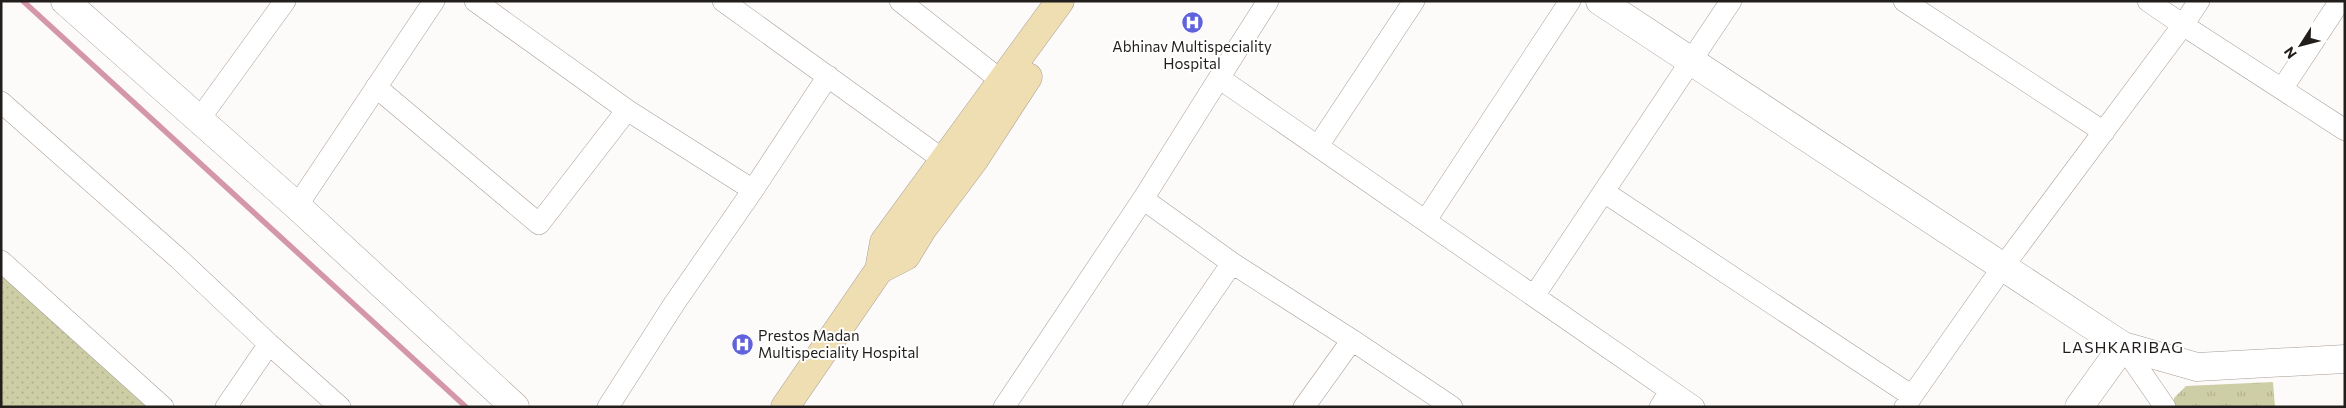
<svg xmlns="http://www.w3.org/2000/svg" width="2346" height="408" viewBox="0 0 2346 408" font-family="Commissioner,sans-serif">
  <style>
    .grass { fill: url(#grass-tufts) }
    .park { fill: url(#park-dots) }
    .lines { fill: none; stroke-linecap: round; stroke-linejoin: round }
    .stream { stroke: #d497aa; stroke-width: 5.5 }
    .minor-casing { stroke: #a79d96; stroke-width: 22 }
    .tertiary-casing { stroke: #a79d96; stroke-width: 29 }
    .secondary-casing { stroke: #a79d96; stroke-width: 29 }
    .minor { stroke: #fff; stroke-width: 21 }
    .tertiary { stroke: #fff; stroke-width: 28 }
    .secondary { stroke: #efdeb2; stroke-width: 28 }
    .labels { text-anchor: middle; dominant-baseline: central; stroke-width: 4; stroke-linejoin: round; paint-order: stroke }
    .poi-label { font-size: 15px; fill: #221e1c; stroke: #fff }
    .neighbourhood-label { font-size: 16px; letter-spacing: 1px; fill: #221e1c; stroke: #fff }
  </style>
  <defs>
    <pattern id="grass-tufts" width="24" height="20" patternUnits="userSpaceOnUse" patternTransform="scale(1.25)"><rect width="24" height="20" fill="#cecea6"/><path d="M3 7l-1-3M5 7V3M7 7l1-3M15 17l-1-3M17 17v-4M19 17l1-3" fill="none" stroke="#b1b08e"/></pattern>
    <pattern id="park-dots" width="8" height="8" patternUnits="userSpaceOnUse" patternTransform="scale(1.25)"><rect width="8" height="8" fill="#cecea6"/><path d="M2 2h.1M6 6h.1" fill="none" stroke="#b1b08e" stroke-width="1.8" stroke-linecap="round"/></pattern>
  </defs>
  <rect width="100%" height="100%" fill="#fdfbfa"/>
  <!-- grass -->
  <path class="grass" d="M2273,382l2,25h-101v-9l12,-12z"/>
  <!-- park -->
  <path class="park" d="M1,269l146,138h-146z"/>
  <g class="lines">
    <!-- stream -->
    <path class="stream" d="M23,1l443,406"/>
    <defs>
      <path id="minor" d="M723,1l233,168
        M900,1l103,81
        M1904,1l200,131
        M2148,1l35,24 16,-24
        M1219,78l49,-77
        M376,87l163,137 88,-114 -152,-109
        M2282,89l58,-88
        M1,102l178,157 90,85 71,63
        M198,121l87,-120
        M1318,146l96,-145
        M753,190l75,-114
        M1604,192l308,204 -7,11
        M1143,199l89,64
        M297,206l137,-205
        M1426,220l144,-219
        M1,261l162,146
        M1534,296l197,-295
        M2123,346l42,61
        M1912,396l90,-128 181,-243 162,105
        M226,407l43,-63
        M608,407l66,-103 79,-114 -126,-80
        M1004,407l139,-208 76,-121 475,329
        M1133,407l99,-144 120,77
        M1304,407l48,-67 100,67
        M1660,407l10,-16"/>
      <path id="tertiary" d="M65,1l232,205 218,201
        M1600,1l523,345 74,21 148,-8
        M2079,407l44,-61"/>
      <path id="secondary" d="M879,270l27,-14 17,-28 51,-68 54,-83
        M785,407l94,-137 5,-28 176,-241"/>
    </defs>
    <!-- minor casing -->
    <use href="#minor" class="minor-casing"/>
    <!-- tertiary casing -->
    <use href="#tertiary" class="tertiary-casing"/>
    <!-- secondary casing -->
    <use href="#secondary" class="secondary-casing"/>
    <!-- minor -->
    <use href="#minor" class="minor"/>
    <!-- tertiary -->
    <use href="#tertiary" class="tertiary"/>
    <!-- secondary -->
    <use href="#secondary" class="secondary"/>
  </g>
  <!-- icons -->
  <defs>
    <symbol id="hospital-disc" viewBox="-11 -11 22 22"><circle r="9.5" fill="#6062db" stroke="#fff"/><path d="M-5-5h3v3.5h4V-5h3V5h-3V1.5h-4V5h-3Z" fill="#fff"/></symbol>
  </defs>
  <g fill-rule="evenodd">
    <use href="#hospital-disc" x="1180" y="10" width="25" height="25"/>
    <use href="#hospital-disc" x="730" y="332" width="25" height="25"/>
  </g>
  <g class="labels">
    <!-- poi labels -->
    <g class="poi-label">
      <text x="1192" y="46">Abhinav Multispeciality<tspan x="1192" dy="17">Hospital</tspan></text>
      <text x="758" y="335" text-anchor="start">Prestos Madan<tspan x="758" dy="17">Multispeciality Hospital</tspan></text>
    </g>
    <!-- neighbourhood labels -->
    <g class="neighbourhood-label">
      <text x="2123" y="346">LASHKARIBAG</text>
    </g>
  </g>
  <!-- border -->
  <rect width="2346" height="408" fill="none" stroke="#221e1c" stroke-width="5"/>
  <!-- north arrow -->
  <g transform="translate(2301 45) rotate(234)" stroke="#ffffff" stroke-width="4" paint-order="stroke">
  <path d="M0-4L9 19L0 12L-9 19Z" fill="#221e1c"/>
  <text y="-8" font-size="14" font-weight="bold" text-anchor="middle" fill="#221e1c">N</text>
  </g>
</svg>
